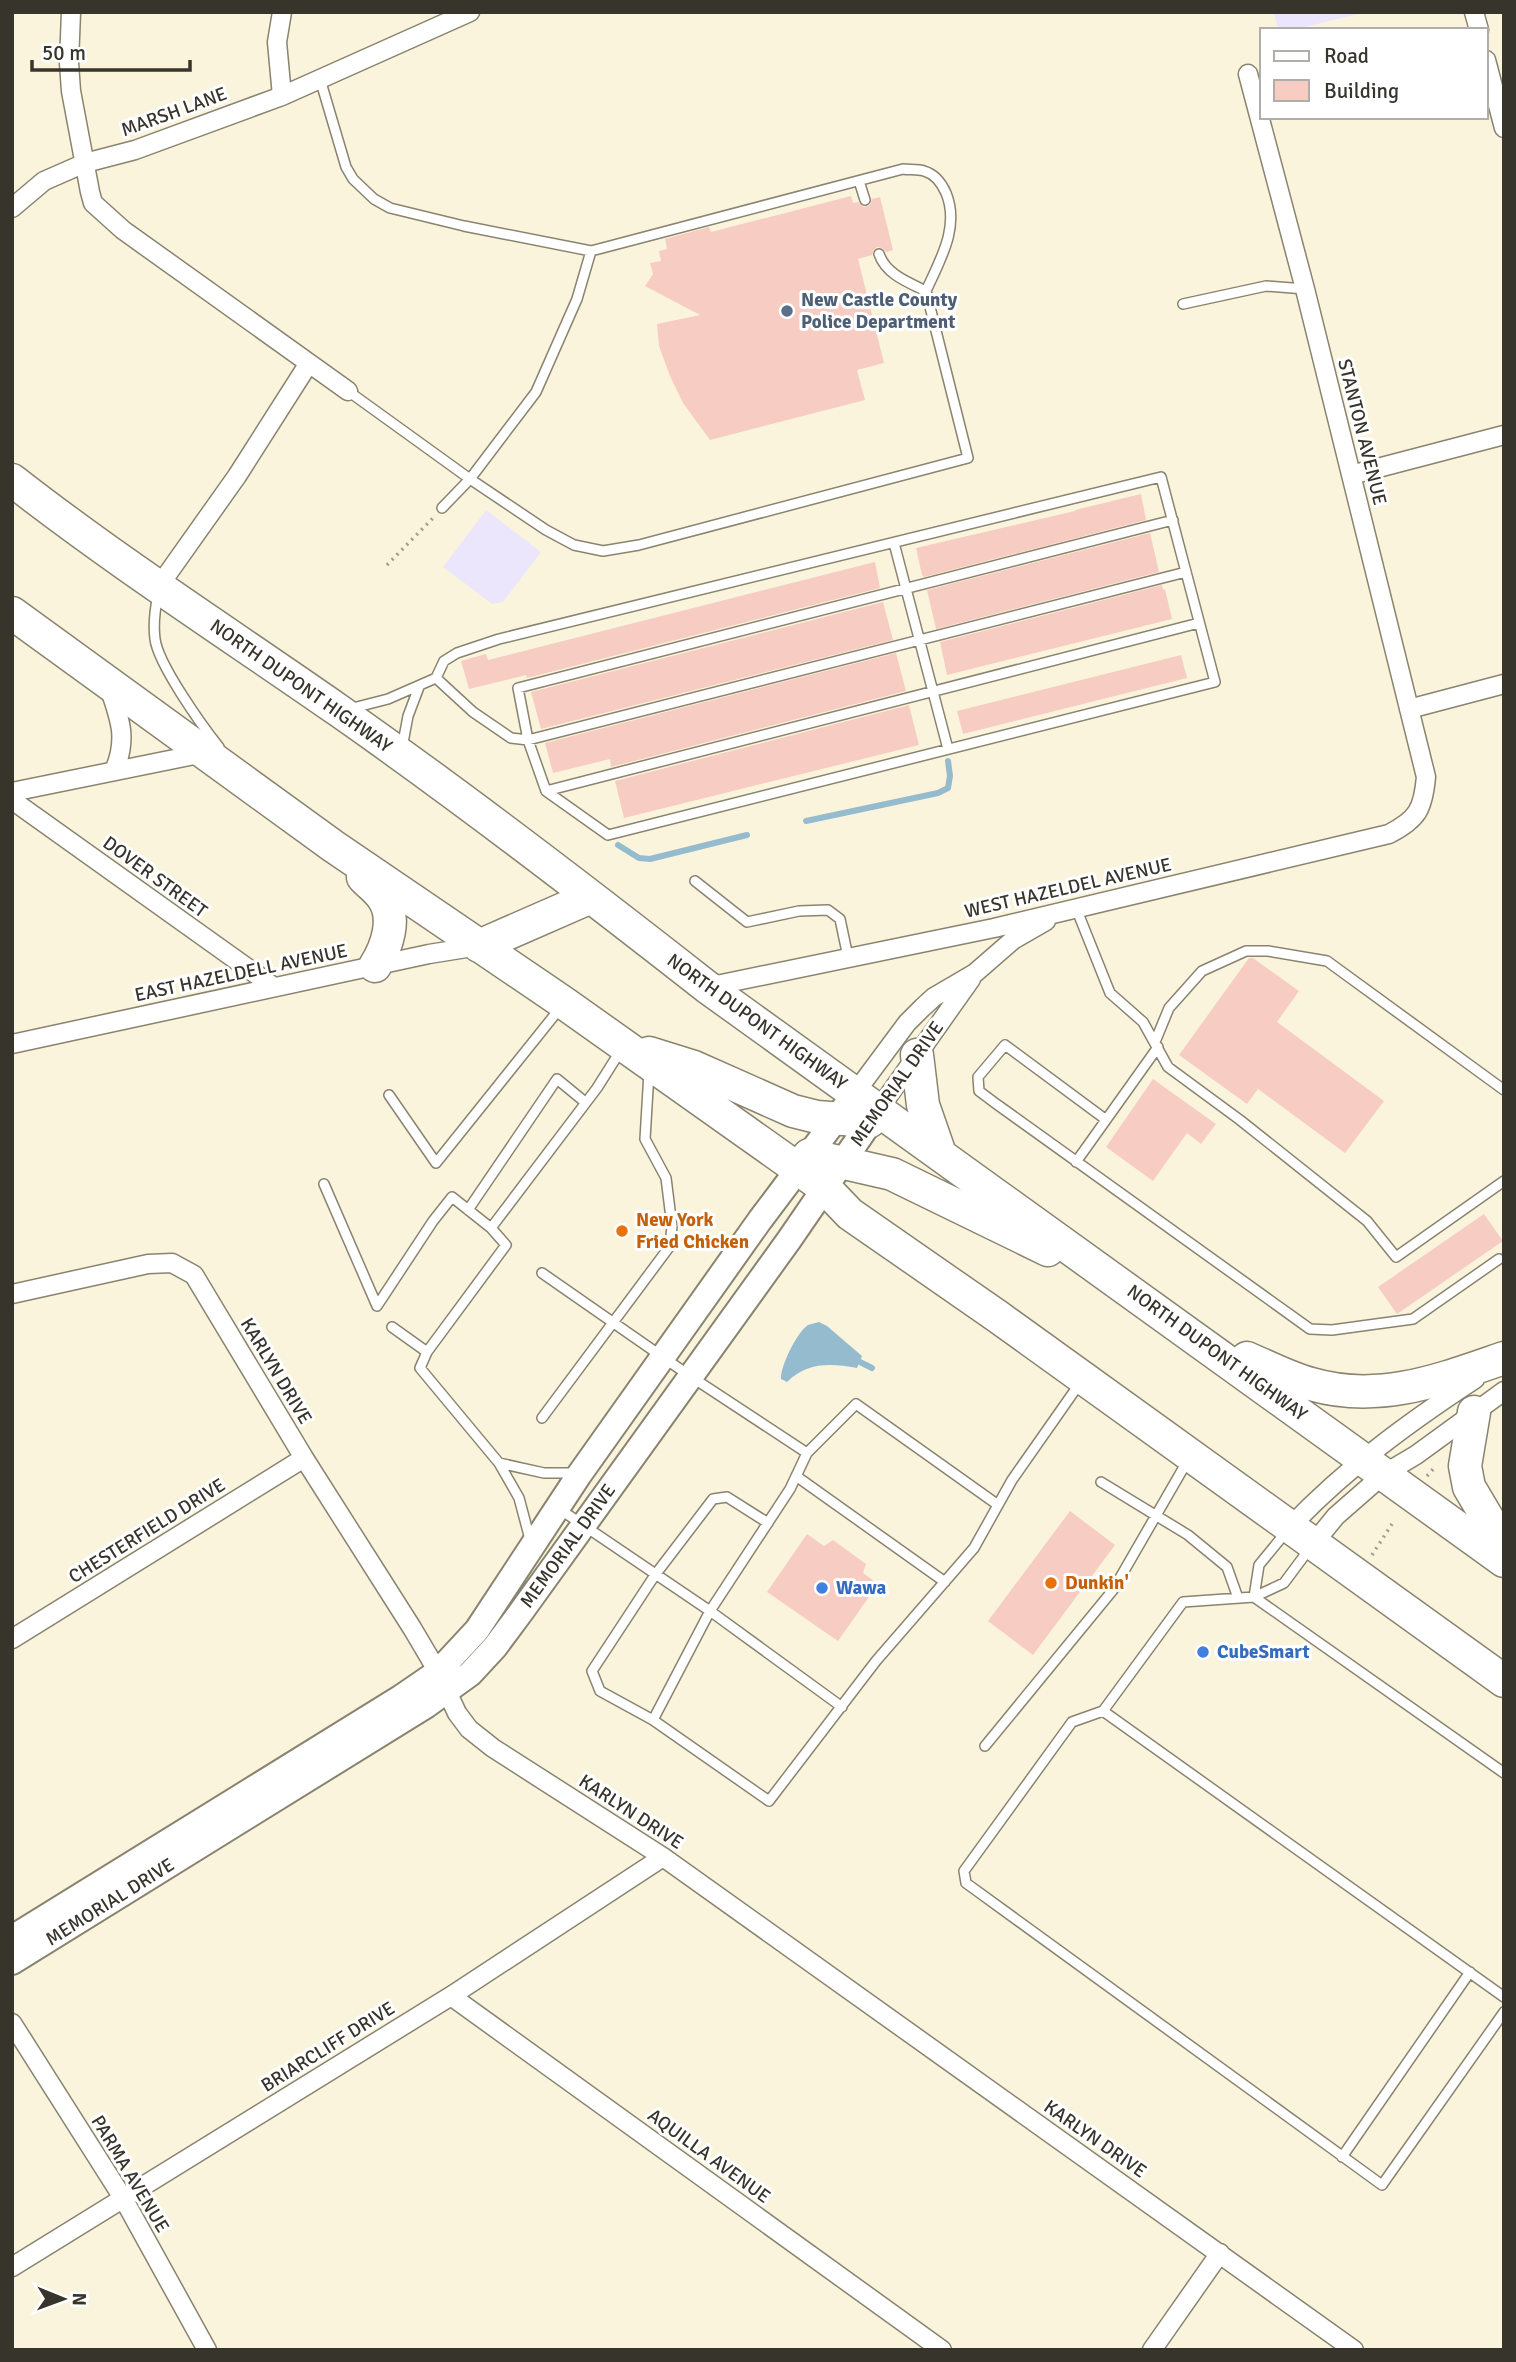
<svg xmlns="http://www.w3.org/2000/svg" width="1516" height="2362" viewBox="0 0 1516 2362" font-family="Signika,sans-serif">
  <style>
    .industrial { fill: #ebe6fc }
    .water { fill: #94bbce }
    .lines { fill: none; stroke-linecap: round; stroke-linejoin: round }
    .stream { stroke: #94bbce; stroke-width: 6 }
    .building { fill: #f7ccc2 }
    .lane-casing { stroke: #89836f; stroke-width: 12 }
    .street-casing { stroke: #89836f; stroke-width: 21 }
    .secondary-casing { stroke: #89836f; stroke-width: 28 }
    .highway-casing { stroke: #89836f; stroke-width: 35 }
    .path { stroke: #a29d8d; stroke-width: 3.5; stroke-dasharray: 2 5; stroke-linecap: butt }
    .lane { stroke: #fff; stroke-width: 9 }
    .street { stroke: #fff; stroke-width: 18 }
    .secondary { stroke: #fff; stroke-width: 24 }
    .highway { stroke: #fff; stroke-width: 32 }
    .service-dot { fill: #5c6f8a; stroke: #fff; stroke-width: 2.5 }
    .food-dot { fill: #e8710a; stroke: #fff; stroke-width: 2.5 }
    .shop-dot { fill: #3f7fe0; stroke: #fff; stroke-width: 2.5 }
    .labels { text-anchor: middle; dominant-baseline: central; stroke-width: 6; stroke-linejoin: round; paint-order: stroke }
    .street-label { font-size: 19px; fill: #37342c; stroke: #fff }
    .service-label { font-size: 19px; font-weight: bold; fill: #4e5e75; stroke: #fff; text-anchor: start }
    .food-label { font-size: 19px; font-weight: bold; fill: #c56008; stroke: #fff; text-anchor: start }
    .shop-label { font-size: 19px; font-weight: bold; fill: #366cbe; stroke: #fff; text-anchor: start }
  </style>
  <rect width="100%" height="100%" fill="#fbf4dd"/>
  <!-- industrial -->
  <path class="industrial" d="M1274,12h92l-73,18h-15z
    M486,510l55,42 -38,50 -11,2 -49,-37z"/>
  <!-- water -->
  <path class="water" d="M819,1322l8,4 35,30 -5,12c-27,-5 -50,-6 -70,14l-6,-3c-1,-12 16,-47 27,-54 3,-1 8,-2 11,-3z"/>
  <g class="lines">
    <!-- stream -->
    <path class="stream" d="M806,821l132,-28 10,-5 2,-12 -2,-15
      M618,845l21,13 11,1 97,-24
      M860,1362l12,6"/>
  </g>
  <!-- building -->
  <path class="building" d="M851,196l2,7 5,-1 6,5 6,-2 2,-6 8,-2 13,53 -7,2 -4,-4 -5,-1 -4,4 -1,4 -14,4 26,104 -27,7 8,30 -155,40 -27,-37 -13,-27 -11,-30 -2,-22 43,-9 -55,-29 8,-12 -3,-11 11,-2 -2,-10 8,-2 -2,-10 44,-12 2,5z
    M1141,494l5,26 -222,57 -2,-2 -6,-27 159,-37v-1z
    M1150,533l9,39 -223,57 -9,-39z
    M875,562l5,26 -353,90 -1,-3 -57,14 -8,-28 25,-7 2,6z
    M1162,585l1,5 2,-1 7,30 -225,56 -7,-33z
    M883,602l10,38 -352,89 -10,-37z
    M896,653l10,38 -295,76 -1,-8 -57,14 -8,-30z
    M1181,655l6,23 -224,56 -6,-23z
    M909,705l10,40 -295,73 -9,-37z
    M1249,958h4l46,33 -22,31 107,79 -39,52 -87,-64 -11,15 -68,-49z
    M1153,1079l63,45 -15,20 -14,-11 -34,48 -47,-34z
    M1484,1214l19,27 -106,73 -19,-27z
    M1070,1511l45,34 -82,110 -45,-34z
    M807,1534l17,12 9,-6 33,24 -3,9 15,11 -40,57 -71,-49z"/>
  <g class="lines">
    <defs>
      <path id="lane" d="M320,79l26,88 7,12 21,20 16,9 74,18 127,25 312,-82c6,1 15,0 21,2 11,3 18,13 22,22 14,34 -6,67 -20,98l42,167 -329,87 -36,6 -29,-6 -28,-15 -76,-51 -122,-88
        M859,181l6,19
        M879,254c7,20 28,28 47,37
        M1183,304l83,-18 39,3
        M442,508l28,-29 66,-87 41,-93 14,-48
        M894,543l54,206
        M158,595c-3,14 -5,29 -3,44 3,25 47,87 64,108
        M436,678l8,-17 13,-8 42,-14 662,-162c18,68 36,137 54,205l-607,153 -62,-44 -18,-51 -10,-52 655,-168
        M349,709l39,-10 48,-21 37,34 38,26 17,2 658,-168
        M402,748l6,-32 11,-29
        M546,791l653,-168
        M695,881l52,41 52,-11 29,-1 12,9 8,38
        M1076,908l34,85 33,29 25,45 72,53 127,101 29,36 108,-76
        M1155,1042l14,-34 33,-37 44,-20h22l59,10 177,129
        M389,1095l47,68 125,-156
        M1105,1119l-100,-74 -27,32 1,14 16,12 315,226 22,1 81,-11 86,-60
        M1076,1162l82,-115
        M324,1184l53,122 56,-85 19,-24 39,31 15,17 -79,107 -7,16 79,95 20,35 12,45
        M468,1210l89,-131 28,23
        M491,1228l106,-140 24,-38
        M542,1273l148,103 117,77 49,-49 142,101
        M392,1327l35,25
        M542,1418l128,-172 2,-20 -6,-48 -21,-39 4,-67
        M807,1453l-17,36 -80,122 132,96
        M499,1463l45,10h33
        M796,1476l149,106
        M1101,1482l87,53 39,32 11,31
        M558,1508l152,103 -57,109 116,81 107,-140 98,-113 38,-68 68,-97
        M1310,1548l-26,35 -30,14 -71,5 -80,109 -31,11 -108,149 2,12 416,302 122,-173
        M1254,1597l250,176
        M1254,1597l5,-32 28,-34
        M1103,1711l401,286
        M653,1720l-53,-29 -8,-20 63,-96 58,-76 14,-2 41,26
        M985,1746l128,-156 75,-130
        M1342,2157l128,-185"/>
      <path id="street" d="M71,12l-2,51 2,28 19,101 3,11 30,27 225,161
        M282,12l-5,30 5,54
        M1474,12l5,18
        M1486,60l18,68
        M12,208l32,-27 41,-18 50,-13 147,-54 188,-84
        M1351,475l153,-40
        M159,586l78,-110 72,-113
        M109,687c11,32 19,52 5,84
        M1409,709l95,-25
        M12,792l192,-39
        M12,800l262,187
        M707,987l287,-59 395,-94c29,-15 34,-25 37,-57l-121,-488 -57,-215
        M12,1044l417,-90 50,-8
        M855,1093l52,-70 15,-15 12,-11 41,-24 38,-33 33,-19
        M879,1109l92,-130
        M12,1294l136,-30 24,-1 22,12 110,183 108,170 26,44 19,41 12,16 24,19 170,109 691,493
        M1290,1527c55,-58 118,-104 185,-148
        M1313,1544l23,-28 48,-42 32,-19 88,-64
        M12,1639l292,-181
        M451,1996l491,354
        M12,2023l111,175 84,152
        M12,2267l439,-271 212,-139
        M1152,2350l68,-97"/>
      <path id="secondary" d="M12,1938l388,-240 38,-26 39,-42 102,-155 181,-255 85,-113
        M12,1962l415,-257 43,-31 25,-27 26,-35 268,-372 90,-131"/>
      <path id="highway" d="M12,480c105,82 217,154 326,230 126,88 248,182 369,277l797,574
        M12,613l321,233 231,157 261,185 25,26 147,102 507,365
        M363,877c6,7 15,13 20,21 14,20 4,49 -8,68
        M479,946l112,-49
        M649,1053l45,14 99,44 24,6 53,4
        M917,1055l6,50 17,49
        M809,1155l83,19 156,76
        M1247,1358c21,9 42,20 64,26 68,20 129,-4 193,-26
        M1474,1412l-9,54 4,21 35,59"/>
    </defs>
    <!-- lane casing -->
    <use href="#lane" class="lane-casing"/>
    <!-- street casing -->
    <use href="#street" class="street-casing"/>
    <!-- secondary casing -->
    <use href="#secondary" class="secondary-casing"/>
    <!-- highway casing -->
    <use href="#highway" class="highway-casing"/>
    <!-- path -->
    <path class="path" d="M387,565l47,-48
      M1427,1476l8,-9
      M1372,1555l20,-31"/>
    <!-- lane -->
    <use href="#lane" class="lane"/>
    <!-- street -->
    <use href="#street" class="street"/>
    <!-- secondary -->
    <use href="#secondary" class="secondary"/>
    <!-- highway -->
    <use href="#highway" class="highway"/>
  </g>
  <!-- markers -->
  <circle class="service-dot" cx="787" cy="311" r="7"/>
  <g class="food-dot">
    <circle cx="622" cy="1231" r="7"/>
    <circle cx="1051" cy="1583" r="7"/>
  </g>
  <g class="shop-dot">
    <circle cx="822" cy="1588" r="7"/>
    <circle cx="1203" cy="1652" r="7"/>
  </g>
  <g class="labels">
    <!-- street labels -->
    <g class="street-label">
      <text transform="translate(174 112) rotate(-20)">MARSH LANE</text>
      <text transform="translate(1362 432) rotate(76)">STANTON AVENUE</text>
      <text transform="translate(301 686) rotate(35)">NORTH DUPONT HIGHWAY</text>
      <text transform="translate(155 877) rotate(36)">DOVER STREET</text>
      <text transform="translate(1068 888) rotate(-13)">WEST HAZELDEL AVENUE</text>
      <text transform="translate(241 973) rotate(-12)">EAST HAZELDELL AVENUE</text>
      <text transform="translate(757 1022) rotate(36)">NORTH DUPONT HIGHWAY</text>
      <text transform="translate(897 1084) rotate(-55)">MEMORIAL DRIVE</text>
      <text transform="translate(1217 1353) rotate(36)">NORTH DUPONT HIGHWAY</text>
      <text transform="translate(276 1371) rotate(59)">KARLYN DRIVE</text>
      <text transform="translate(147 1531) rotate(-32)">CHESTERFIELD DRIVE</text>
      <text transform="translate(568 1546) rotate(-54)">MEMORIAL DRIVE</text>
      <text transform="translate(631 1812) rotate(33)">KARLYN DRIVE</text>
      <text transform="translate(110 1902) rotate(-32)">MEMORIAL DRIVE</text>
      <text transform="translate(328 2047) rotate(-32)">BRIARCLIFF DRIVE</text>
      <text transform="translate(1095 2139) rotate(35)">KARLYN DRIVE</text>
      <text transform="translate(709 2156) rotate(36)">AQUILLA AVENUE</text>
      <text transform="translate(130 2174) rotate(59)">PARMA AVENUE</text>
    </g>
    <!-- service labels -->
    <g class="service-label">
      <text x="801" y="300">New Castle County<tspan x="801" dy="22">Police Department</tspan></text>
    </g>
    <!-- food labels -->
    <g class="food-label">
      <text x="636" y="1220">New York<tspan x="636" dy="22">Fried Chicken</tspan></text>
      <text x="1065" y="1583">Dunkin'</text>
    </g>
    <!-- shop labels -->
    <g class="shop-label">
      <text x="836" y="1588">Wawa</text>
      <text x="1217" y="1652">CubeSmart</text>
    </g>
  </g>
  <!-- border -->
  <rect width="1516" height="2362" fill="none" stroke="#37342c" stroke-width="28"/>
  <!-- legend -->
  <rect x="1260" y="28" width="228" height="91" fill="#ffffff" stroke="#afaeab" stroke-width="2"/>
  <rect x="1274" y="51" width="35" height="10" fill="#ffffff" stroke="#afaeab" stroke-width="2"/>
  <text x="1324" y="63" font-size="21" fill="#37342c">Road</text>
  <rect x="1274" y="80" width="35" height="21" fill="#f7ccc2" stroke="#afaeab" stroke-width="2"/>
  <text x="1324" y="98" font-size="21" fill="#37342c">Building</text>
  <!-- north arrow -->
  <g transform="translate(63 2299) rotate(91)" stroke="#ffffff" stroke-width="5" paint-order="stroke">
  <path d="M0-5L12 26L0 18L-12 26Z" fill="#37342c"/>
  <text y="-10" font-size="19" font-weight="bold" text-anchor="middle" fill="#37342c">N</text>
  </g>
  <!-- scale -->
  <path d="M32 60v10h158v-10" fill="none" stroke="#37342c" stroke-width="3.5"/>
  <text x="42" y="60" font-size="21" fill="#37342c" stroke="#ffffff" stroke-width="5" paint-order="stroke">50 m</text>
</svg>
